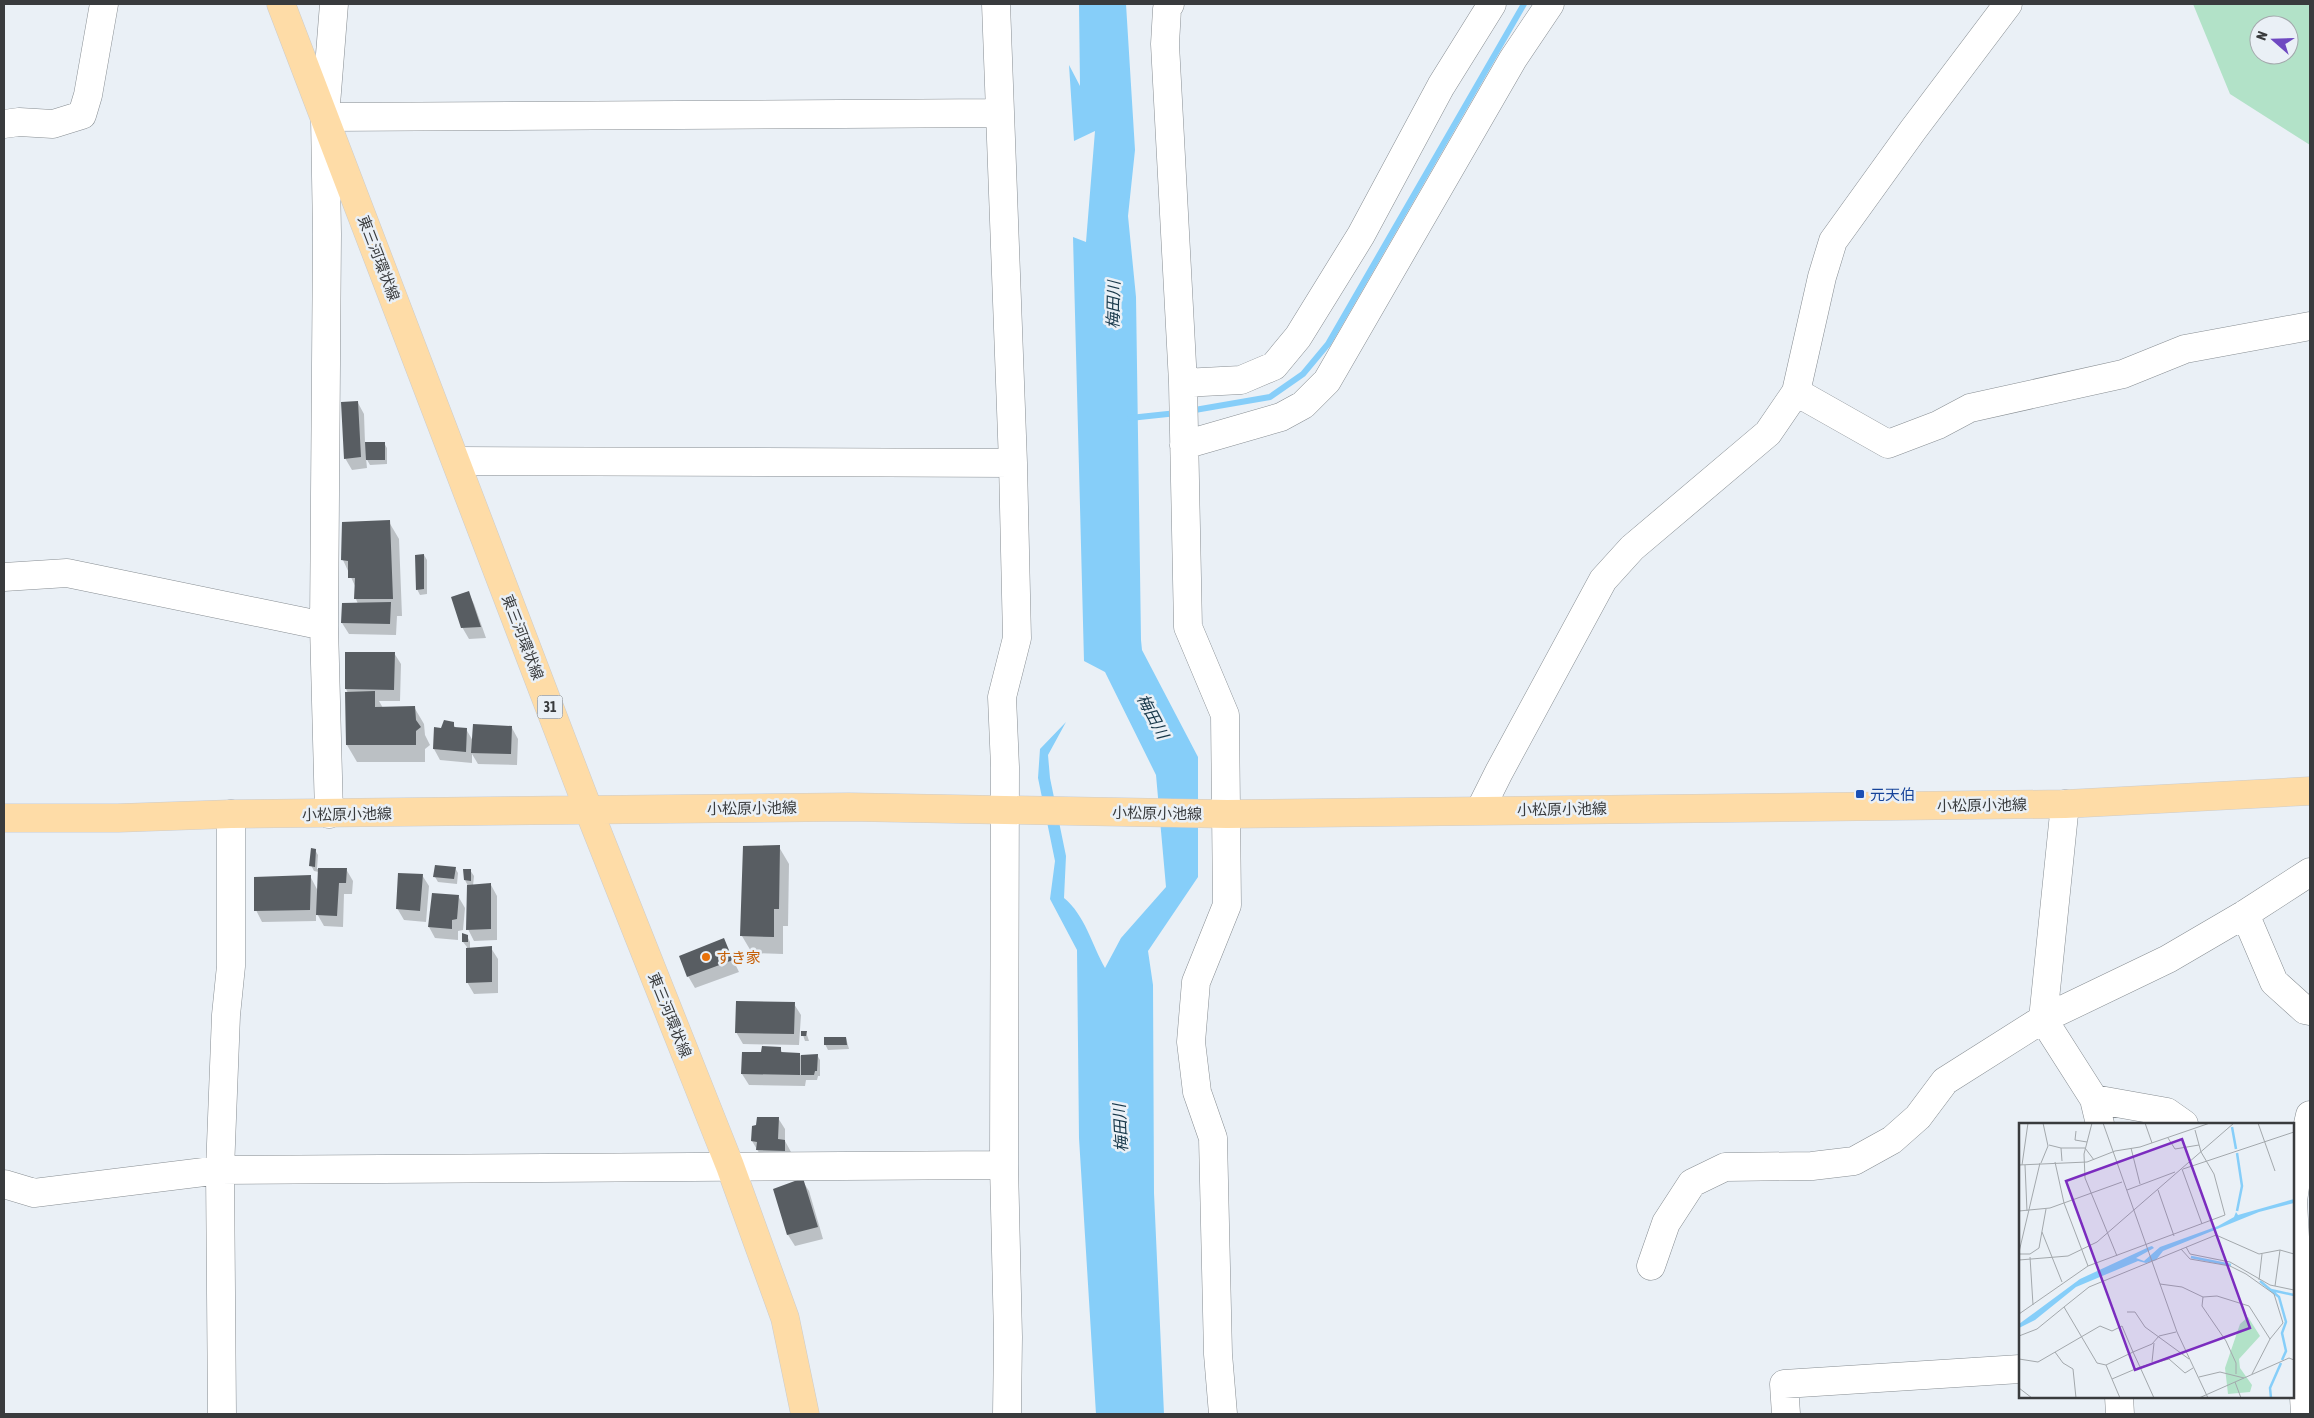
<svg xmlns="http://www.w3.org/2000/svg" width="2314" height="1418" viewBox="0 0 2314 1418" font-family="'Asap Condensed','Noto Sans JP',sans-serif">
  <style>
    .green { fill: #b2e2c8; fill-rule: evenodd }
    .water { fill: #86cef9 }
    .shadow { fill: #0003 }
    .lines { fill: none; stroke-linecap: round; stroke-linejoin: round }
    .stream { stroke: #86cef9; stroke-width: 6 }
    .building { fill: #585d62 }
    .minor-casing { stroke: #878d92; stroke-width: 29 }
    .major-casing { stroke: #cccccd; stroke-width: 29 }
    .minor { stroke: #fff; stroke-width: 28 }
    .major { stroke: #fedca7; stroke-width: 28 }
    .transit-dot { fill: #1a4fb4; stroke: #eaf0f6; stroke-width: 2 }
    .food-dot { fill: #e8710a; stroke: #eaf0f6; stroke-width: 2 }
    .labels { text-anchor: middle; dominant-baseline: central; stroke-width: 5; stroke-linejoin: round; paint-order: stroke }
    .shield { fill: #eaf0f6; stroke: #6e7174; stroke-width: 1 }
    .shield-label { font-size: 14px; font-weight: bold; fill: #393b3d }
    .street-label { font-size: 15px; fill: #393b3d; stroke: #eaf0f6 }
    .transit-label { font-size: 15px; fill: #164399; stroke: #eaf0f6; text-anchor: start }
    .food-label { font-size: 15px; fill: #c56008; stroke: #eaf0f6; text-anchor: start }
    .water-label { font-size: 16px; font-style: italic; fill: #18384a; stroke: #eaf0f6 }
    .inset-river { fill: none; stroke: #86cef9; stroke-width: 2.5 }
    .inset-road { fill: none; stroke: #a3a8ac; stroke-width: 1 }
    .view { fill: #7b2cbf; fill-opacity: 0.15; stroke: #7b2cbf; stroke-width: 2.5 }
    .inset-edge { fill: none; stroke: #393b3d; stroke-width: 2.5 }
  </style>
  <rect width="100%" height="100%" fill="#eaf0f6"/>
  <!-- green -->
  <path class="green" d="M2193,4h117v141l-80,-51zM2259,25h30v30h-30z"/>
  <!-- water -->
  <path class="water" d="M1079,4h47l9,146 -7,66 8,81 5,343 1,10 56,107v120l-50,74 5,34 1,208 10,221h-68l-17,-276 -2,-188 -27,-51 5,-38 -17,-83 2,-29 26,-27 -18,33 2,23 16,78 -2,42c21,17 28,47 41,70l16,-30 45,-51 -10,-112 -51,-103 -21,-11 -11,-424 13,5 9,-111 -21,10 -5,-76 11,21z"/>
  <!-- shadow -->
  <path class="shadow" d="M358,403l6,11 1,29h19l3,5v16l-17,1 -4,-7 1,10 -15,2 -7,-12z
    M389,522l10,17 3,77h-5l-1,19 -47,-1 -7,-11 16,-19 -2,-5v-11l-13,-28z
    M424,555l3,5v34l-7,1 -3,-6z
    M468,592l6,12 12,34 -17,1 -7,-12z
    M394,653l7,11 -1,37h-21l4,7 31,-1 10,17 1,11 5,10 -5,4v13h-68l-10,-17 1,-52 -2,-4v-35z
    M453,724l3,4 10,1 7,12 39,-13 6,11 -1,26 -39,-1 -6,-10v9l-32,-3 -6,-11 8,-19z
    M779,847l10,17 -1,62h-5v28l-31,-1 -10,-17z
    M315,850l3,5 -1,14h29l7,12 -1,13h-8l-1,33 -19,-1 -8,-14v9l-54,1 -6,-12 54,-34 8,15 1,-19 -5,-1 -3,-6z
    M455,868l3,5 -1,11 -19,-2 -3,-5z
    M470,870l4,6 -1,10 18,-1 6,11v44l-23,1 -6,-12v-43l-3,-6z
    M422,875l7,11 -3,36 -22,-2 -7,-12z
    M433,894l25,2 7,12 -2,22 -5,1v9l-23,-2 -6,-11z
    M467,936l3,6v7l21,-1 7,11v34l-24,1 -7,-12v-35l-4,-5z
    M723,939l16,33 -44,16 -7,-12z
    M794,1004l7,11 -2,30 -56,-1 -7,-12z
    M802,1032h4l3,9h-4z
    M846,1038l3,11 -21,1 -3,-6z
    M780,1048l3,6h16l2,2 16,-1 3,5v16h-2l-1,4h-11l-1,6 -56,-1 -7,-11 20,-21z
    M778,1118l7,11v12l6,11 -1,10 -26,-1 -12,-20z
    M802,1180l7,11 14,48 -28,7 -7,-11 -14,-45z"/>
  <g class="lines">
    <!-- stream -->
    <path class="stream" d="M1189,411l81,-14 33,-23 25,-30 196,-340
      M1130,418l47,-5"/>
  </g>
  <!-- building -->
  <path class="building" d="M358,401l3,56 -17,2 -3,-57z
    M365,442h20v18h-19z
    M390,520l3,79h-39l1,-21h-7v-17l-7,-1 1,-38z
    M424,554v35l-8,1 -1,-35z
    M469,591l12,36 -20,1 -10,-31z
    M391,602l-1,22 -49,-1 1,-20z
    M345,652h50l-1,38 -49,-1z
    M375,691v16l40,-1 1,14 5,7 -5,4v14h-70l-1,-53z
    M444,720l10,2v5l13,1 -1,24 -33,-3 1,-22 7,1z
    M473,724l39,2 -1,28 -40,-1z
    M780,845l-1,64h-5v28l-34,-1 3,-90z
    M311,848l5,1 -1,18 -6,-1z
    M435,865l21,2 -2,12 -21,-2z
    M318,868h29l-1,15h-7l-2,33 -21,-1z
    M463,869h8v12l-7,-1z
    M398,873l25,1 -3,37 -24,-2z
    M311,875l-1,35 -56,1v-34z
    M491,883v46l-25,1 1,-45z
    M432,893l27,2 -2,24 -5,1v9l-24,-2z
    M462,933l6,2v7h-6z
    M724,938l9,22 -46,17 -8,-21z
    M492,946v36l-26,1v-35z
    M736,1001l59,1 -1,32 -59,-1z
    M801,1031h6l-1,5h-5z
    M824,1037h22l1,8h-23z
    M762,1046l19,1v5l19,1v22l-59,-1 1,-22h19z
    M818,1054l-1,17h-2l-1,4h-13v-20z
    M757,1117h22l-1,22 7,1v11l-29,-1 1,-8 -6,-1 1,-15 4,-1z
    M803,1178l15,49 -31,8 -14,-46z"/>
  <g class="lines">
    <defs>
      <path id="minor" d="M996,4l17,459 4,175 -15,59 3,70 -1,398 4,172 -1,77
        M1170,4l-3,5 -2,35 18,339 5,244 37,88 2,190 -31,77 -5,60 6,50 16,46 5,216 5,60
        M325,117l674,-4
        M4,124l15,-2 34,2 29,-9 6,-20 16,-91
        M1183,383l58,-3 33,-14 24,-29 63,-102 80,-149 51,-82
        M1796,392l92,52 50,-19 32,-17 153,-34 62,-25 125,-23
        M1184,445l97,-28 22,-12 24,-24 186,-322 37,-55
        M457,461l556,2
        M4,577l63,-4 257,53
        M2065,804l-22,215 51,80 6,25
        M1480,810l19,-38 104,-192 29,-32 136,-115 28,-41 26,-115 11,-36 80,-111 95,-126
        M329,814l-5,-188 3,-392 -2,-117 9,-113
        M2245,914l29,68 31,28 5,1
        M2094,1099l73,13 17,12
        M4,1184l30,9 186,-23 784,-5
        M1651,1266l15,-43 26,-40 33,-16 87,-1 42,-5 38,-21 26,-23 27,-36 98,-62 125,-60 77,-45 65,-42
        M2293,1347l8,-1 -8,-145 4,-28 13,-58
        M2119,1397l1,17
        M222,1414l-2,-244 6,-155 5,-49v-152
        M1786,1414l-2,-30 236,-15
        M2305,1414l-4,-68 9,-1"/>
      <path id="major" d="M281,4l308,807 141,355 55,152 20,96
        M4,818h114l113,-4 618,-7 378,7 838,-10 245,-13"/>
    </defs>
    <!-- minor casing -->
    <use href="#minor" class="minor-casing"/>
    <!-- major casing -->
    <use href="#major" class="major-casing"/>
    <!-- minor -->
    <use href="#minor" class="minor"/>
    <!-- major -->
    <use href="#major" class="major"/>
  </g>
  <!-- markers -->
  <rect class="transit-dot" x="1855" y="789" width="10" height="10" rx="2.5"/>
  <circle class="food-dot" cx="706" cy="957" r="5"/>
  <g class="labels">
    <!-- shield labels -->
    <rect class="shield" x="537.5" y="695.5" width="25" height="23" rx="4"/>
    <g class="shield-label">
      <text x="550" y="707">31</text>
    </g>
    <!-- street labels -->
    <g class="street-label">
      <text transform="translate(379 258) rotate(69)">東三河環状線</text>
      <text transform="translate(523 637) rotate(69)">東三河環状線</text>
      <text transform="translate(1982 805) rotate(-1)">小松原小池線</text>
      <text transform="translate(752 808) rotate(-1)">小松原小池線</text>
      <text transform="translate(1562 809) rotate(-1)">小松原小池線</text>
      <text transform="translate(1157 813) rotate(1)">小松原小池線</text>
      <text transform="translate(347 814) rotate(-1)">小松原小池線</text>
      <text transform="translate(670 1015) rotate(68)">東三河環状線</text>
    </g>
    <!-- transit labels -->
    <g class="transit-label">
      <text x="1870" y="794">元天伯</text>
    </g>
    <!-- food labels -->
    <g class="food-label">
      <text x="716" y="957">すき家</text>
    </g>
    <!-- water labels -->
    <g class="water-label">
      <text transform="translate(1113 305) rotate(-89)">梅田川</text>
      <text transform="translate(1153 716) rotate(62)">梅田川</text>
      <text transform="translate(1120 1128) rotate(-93)">梅田川</text>
    </g>
  </g>
  <!-- overview -->
  <g transform="translate(2019 1123)">
    <rect width="275" height="275" fill="#eaf0f6"/>
    <path d="M229,194l12,19 -21,23 1,9 12,17 -2,7 -22,2 -3,-26 15,-44z" fill="#b2e2c8"/>
    <path d="M275,76v4l-35,9 -96,39 -7,9 -10,3 -8,-2 -62,26 -41,33 -16,8v-4l61,-45 69,-32 3,-1 2,2 -18,10 8,3 16,-14 58,-21 16,-9 2,-5 2,3z" fill="#86cef9"/>
    <path class="inset-river" d="M213,4l4,22M218,88l5,-25 -5,-33M172,134l40,8M241,158l19,16 7,25 -4,11 4,18 -4,9M252,167l23,5M252,275l-1,-10 11,-25"/>
    <path class="inset-road" d="M73,0l-8,31 1,24 32,78M84,0l74,209 31,66M126,0l7,20M239,0l17,48M57,8l-1,9 12,2M149,15l7,11 24,-4M30,22l12,3 1,13M42,25h24l9,12M112,25l9,36M36,39l9,41 24,63M22,40l7,-17 -5,-23M0,42l68,-3 28,-11 25,-4 70,-24M3,42l6,-42M6,42l2,46M163,46l20,55M164,46l111,-37M108,67l48,-18M139,67l16,46M0,88l31,-3 72,-26M23,109l20,50M167,124l4,7 40,8 40,23 24,5M162,126l9,10 40,7 16,8 28,20 9,29 -13,16M0,129l21,-89M0,131h11l9,-6 7,-39M11,134l3,48M0,137l49,-4 29,-14 137,-119M240,157l3,-26M141,161l22,3 21,10 14,-1 32,10 21,33 -18,35M256,163l5,-36M184,174l-1,9 24,35 10,22v11M45,184l25,-20 127,-52 43,19 21,-4 14,4M108,189h8l10,15 44,32M0,191l69,-48 137,-51 -11,-41 -13,-22 -6,-22M157,209l-17,4 -7,8 -19,8 7,15 29,-8 16,14 8,-5M0,213l18,-7 27,-22 33,56 9,2 14,33M36,229l8,11 10,6 3,29M0,236l19,3 62,-36 12,5 10,-5 11,26 -27,13M133,239l2,-19M180,254l21,-5 24,6M93,256l28,-12 14,31M216,259l6,16M0,265l13,10M180,275l90,-40 5,2"/>
    <path class="view" d="M163,16l68,189 -115,42 -69,-189z"/>
    <rect width="275" height="275" class="inset-edge"/>
  </g>
  <!-- border -->
  <rect width="2314" height="1418" fill="none" stroke="#393b3d" stroke-width="10"/>
  <!-- north arrow -->
  <g transform="translate(2274 40) rotate(290)"><circle r="24" fill="#eaf0f6" stroke="#a3a8ac"/>
  <path d="M0-4L9 19L0 12L-9 19Z" fill="#6f49c1"/>
  <text y="-8" font-size="14" font-weight="bold" text-anchor="middle" fill="#393b3d">N</text>
  </g>
</svg>
